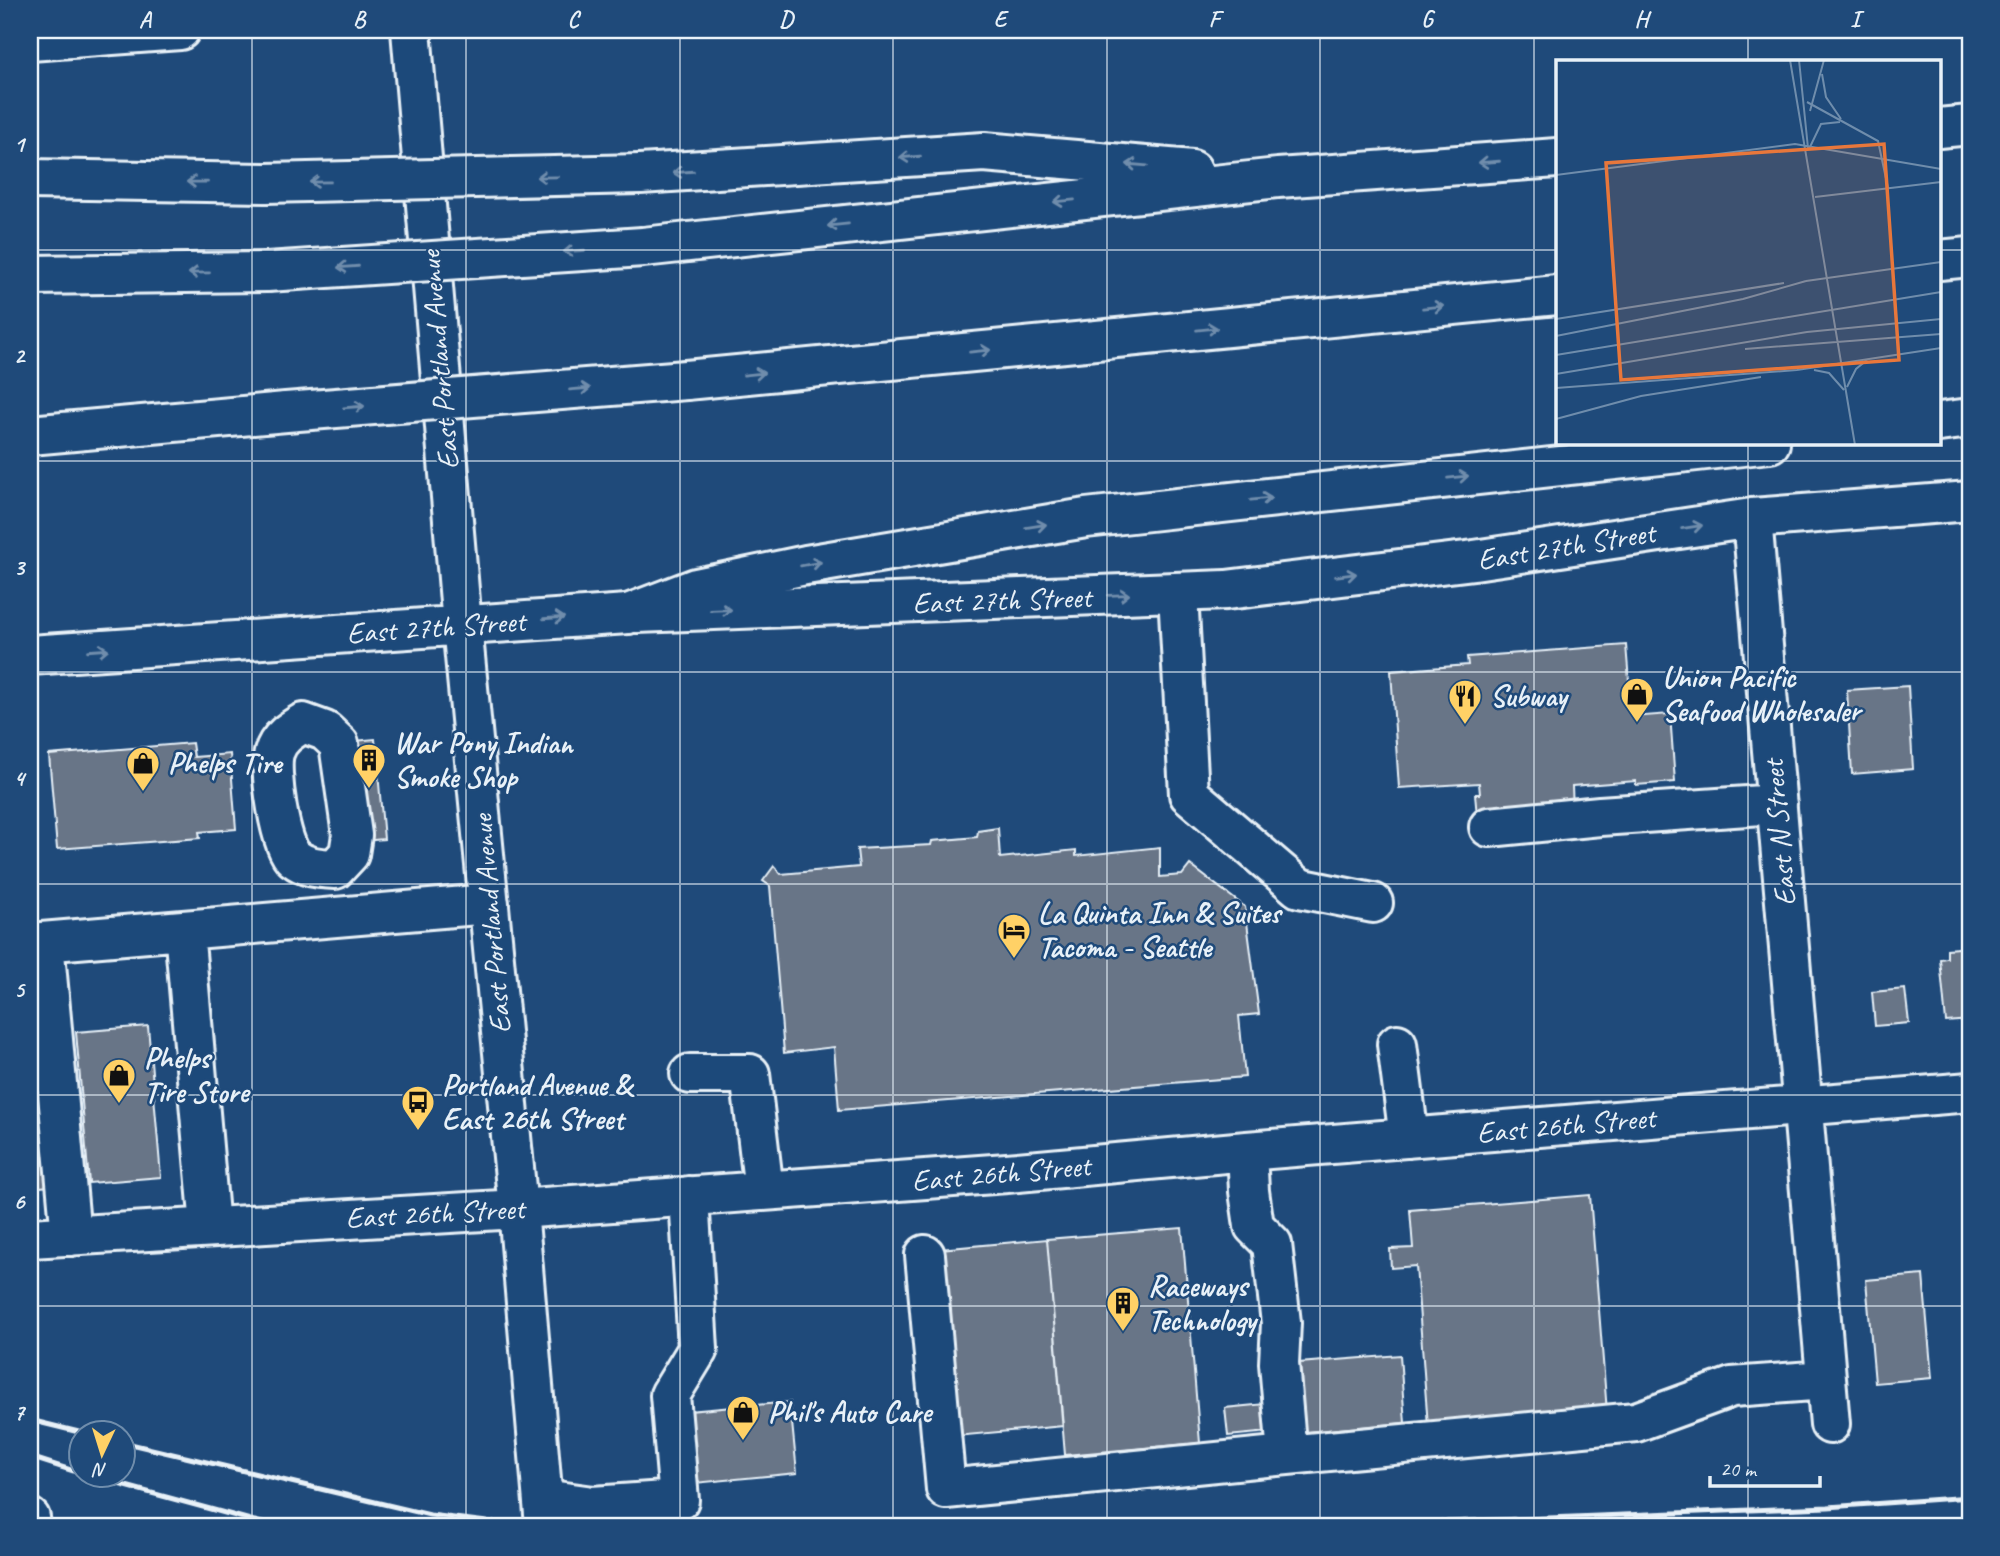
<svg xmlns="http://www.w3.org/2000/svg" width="2000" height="1556" viewBox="0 0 2000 1556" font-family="Caveat,sans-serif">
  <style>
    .building { fill: #687487; stroke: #e8f1f8; stroke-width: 2 }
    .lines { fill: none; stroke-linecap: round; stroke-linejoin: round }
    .minor-casing { stroke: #e8f1f8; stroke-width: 44 }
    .major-casing { stroke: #e8f1f8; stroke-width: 44 }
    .highway-casing { stroke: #e8f1f8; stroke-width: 44 }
    .minor { stroke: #1f4a7a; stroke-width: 38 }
    .major { stroke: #1f4a7a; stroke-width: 38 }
    .highway { stroke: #1f4a7a; stroke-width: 38 }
    .rail { stroke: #e8f1f8; stroke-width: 5 }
    .highway-bridge-casing { stroke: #e8f1f8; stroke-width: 44; stroke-linecap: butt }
    .highway-bridge { stroke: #1f4a7a; stroke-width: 38 }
    .oneway { stroke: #6f8dac }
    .grid { fill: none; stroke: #e8f1f8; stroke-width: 2; stroke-opacity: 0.55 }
    .labels { text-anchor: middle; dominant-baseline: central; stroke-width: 5; stroke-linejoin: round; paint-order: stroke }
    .street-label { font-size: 30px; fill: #e8f1f8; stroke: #1f4a7a }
    .poi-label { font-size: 30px; font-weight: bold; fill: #e8f1f8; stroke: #1f4a7a; text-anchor: start }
    .inset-road { fill: none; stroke: #6f8dac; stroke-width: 2 }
    .view { fill: #e8773b; fill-opacity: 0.15; stroke: #e8773b; stroke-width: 3.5 }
    .inset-edge { fill: none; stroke: #e8f1f8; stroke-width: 3.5 }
    .neatline { fill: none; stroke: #e8f1f8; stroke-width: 2.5 }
    .grid-label { font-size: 23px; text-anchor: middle; font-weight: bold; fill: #e8f1f8 }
  </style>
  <rect width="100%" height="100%" fill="#1f4a7a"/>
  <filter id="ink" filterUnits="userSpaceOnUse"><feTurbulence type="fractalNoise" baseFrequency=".0143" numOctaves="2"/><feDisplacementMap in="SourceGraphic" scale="14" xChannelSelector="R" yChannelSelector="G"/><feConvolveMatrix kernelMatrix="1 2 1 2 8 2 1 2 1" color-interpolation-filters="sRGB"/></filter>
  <g filter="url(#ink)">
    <!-- building -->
    <path class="building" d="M1626,645l6,72 38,-3 5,68 -39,3v-4l-64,5 1,23 -96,7 -2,-22h5l-1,-11 -80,5 -8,-117 77,-6 -1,-8z
      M1908,686l5,83 -61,5 -5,-84z
      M375,739l9,100 -21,2 -8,-100z
      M192,743l2,14 36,-3 6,75 -37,3 1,6 -143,11 -8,-94z
      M998,828l2,30 76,-8v6l84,-9v30l22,-2 8,-10 55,42 14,107 -20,2 6,61 -406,33 -5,-63 -50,6 -14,-167 -7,-5 11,-15 7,8 78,-7 -2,-18 74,-4 1,-4 45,-4 1,-6z
      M1970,947v73l-24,2 -6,-63 7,-1v-9z
      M30,967l19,219 -19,2z
      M1905,989l4,34 -34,3 -3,-34z
      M148,1026l13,151 -72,6 -13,-151z
      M1590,1195l17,217 -179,14 -12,-160 -25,2 -1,-19 23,-1 -3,-38z
      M1182,1228l18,215 -135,12 -18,-216z
      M1047,1239l16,187 -107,10 -16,-187z
      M1923,1275l9,103 -57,5 -9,-103z
      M1400,1355l5,68 -100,9 -6,-69z
      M790,1402l7,71 -102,10 -6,-72z
      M1265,1404l4,28 -41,4 -3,-28z"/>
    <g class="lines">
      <defs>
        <path id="minor" d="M1752,518l78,906
          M1178,593l11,201 110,94 74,15
          M637,613l589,-23 248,-30 278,-42 218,-17
          M303,723l22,8 14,13 13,91 -3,19 -14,15c-16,-1 -28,-1 -41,-11 -14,-12 -25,-87 -20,-105 4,-15 17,-23 29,-30z
          M1489,827l111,-11 177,-12
          M184,930l26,297
          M44,942l27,294
          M30,943l459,-39
          M1397,1044l12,94
          M690,1074h60l14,117
          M30,1238l488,-29 489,-36 240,-22 723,-59
          M925,1255l21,234 341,-34 -8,-92 2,-40 -9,-79 -18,-18 -5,-35 -2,-40
          M1287,1455l349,-33 96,-35 94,-7
          M543,1499l50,7 86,-6 -9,-105 28,-46 -9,-153
          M30,1518l1,8"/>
        <path id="major" d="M411,30l51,595 56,584 27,317
          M30,41l150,-11
          M30,655l598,-41"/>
        <path id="highway" d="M1939,128l31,-3
          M640,174l344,-22 208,18
          M30,179l236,4
          M643,247l635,-69 279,-20
          M1939,260l31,-3
          M30,275l237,-3
          M686,380l871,-85
          M1939,422l31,-4
          M30,435l256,-23
          M628,614l68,-26 110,-23 280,-47 684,-75"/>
      </defs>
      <!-- minor casing -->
      <use href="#minor" class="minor-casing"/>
      <!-- major casing -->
      <use href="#major" class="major-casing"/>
      <!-- highway casing -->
      <use href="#highway" class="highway-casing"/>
      <!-- minor -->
      <use href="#minor" class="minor"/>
      <!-- major -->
      <use href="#major" class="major"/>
      <!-- highway -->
      <use href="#highway" class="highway"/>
      <!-- rail -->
      <path class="rail" d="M30,1420l57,14
        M122,1442l308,73 89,11
        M30,1457l50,16
        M89,1476l184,50
        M1347,1526l481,-19 142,-10
        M1905,1526l65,-4"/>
      <defs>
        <path id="highway-bridge" d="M266,183l374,-9
          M267,272l376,-25
          M286,412l400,-32"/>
      </defs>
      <!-- highway-bridge casing -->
      <use href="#highway-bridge" class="highway-bridge-casing"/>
      <!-- highway-bridge -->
      <use href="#highway-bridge" class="highway-bridge"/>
    </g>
    <!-- one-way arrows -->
    <defs><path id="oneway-shaft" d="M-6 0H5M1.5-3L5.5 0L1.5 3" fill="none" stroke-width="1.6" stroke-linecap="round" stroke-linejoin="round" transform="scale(1.75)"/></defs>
    <g class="oneway">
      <use href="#oneway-shaft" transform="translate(910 157) rotate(176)"/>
      <use href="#oneway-shaft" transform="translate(1489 162) rotate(176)"/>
      <use href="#oneway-shaft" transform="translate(1137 165) rotate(-175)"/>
      <use href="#oneway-shaft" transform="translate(683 172) rotate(176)"/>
      <use href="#oneway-shaft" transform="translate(547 177) rotate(179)"/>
      <use href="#oneway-shaft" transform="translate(197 182) rotate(-179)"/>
      <use href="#oneway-shaft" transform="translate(320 182) rotate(179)"/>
      <use href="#oneway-shaft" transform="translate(1064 201) rotate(174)"/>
      <use href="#oneway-shaft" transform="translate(838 225) rotate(174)"/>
      <use href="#oneway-shaft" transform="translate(574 251) rotate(176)"/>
      <use href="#oneway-shaft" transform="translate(348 267) rotate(176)"/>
      <use href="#oneway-shaft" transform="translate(199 273) rotate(179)"/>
      <use href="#oneway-shaft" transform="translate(1433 307) rotate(-6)"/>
      <use href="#oneway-shaft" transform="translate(1207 329) rotate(-6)"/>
      <use href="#oneway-shaft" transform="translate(980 351) rotate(-6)"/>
      <use href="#oneway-shaft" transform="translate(754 374) rotate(-6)"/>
      <use href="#oneway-shaft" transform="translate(580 389) rotate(-5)"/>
      <use href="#oneway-shaft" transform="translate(354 407) rotate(-5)"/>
      <use href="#oneway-shaft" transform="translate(1458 477) rotate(-6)"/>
      <use href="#oneway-shaft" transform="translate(1261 499) rotate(-6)"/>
      <use href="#oneway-shaft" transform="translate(1036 526) rotate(-9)"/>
      <use href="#oneway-shaft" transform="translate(1692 527) rotate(-9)"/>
      <use href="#oneway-shaft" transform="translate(811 564) rotate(-10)"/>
      <use href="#oneway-shaft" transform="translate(1346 575) rotate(-7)"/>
      <use href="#oneway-shaft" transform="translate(1119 595) rotate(-2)"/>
      <use href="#oneway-shaft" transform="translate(721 610) rotate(-2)"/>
      <use href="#oneway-shaft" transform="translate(554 618) rotate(-4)"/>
      <use href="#oneway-shaft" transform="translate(98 650) rotate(-4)"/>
    </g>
  </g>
  <!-- grid -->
  <path class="grid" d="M252,30v1496M466,30v1496M680,30v1496M893,30v1496M1107,30v1496M1320,30v1496M1534,30v1496M1748,30v31M30,250h1527M1939,250h31M1748,443v1083M30,461h1940M30,672h1940M30,884h1940M30,1095h1940M30,1306h1940"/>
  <!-- icons -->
  <defs>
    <symbol id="shop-pin" viewBox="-11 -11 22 30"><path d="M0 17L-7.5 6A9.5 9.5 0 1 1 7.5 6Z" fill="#ffd166" stroke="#1f4a7a"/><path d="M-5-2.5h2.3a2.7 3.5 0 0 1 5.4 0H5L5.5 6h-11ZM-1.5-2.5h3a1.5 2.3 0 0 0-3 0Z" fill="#111"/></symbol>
    <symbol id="restaurant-pin" viewBox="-11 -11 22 30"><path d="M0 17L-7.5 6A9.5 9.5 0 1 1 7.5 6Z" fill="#ffd166" stroke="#1f4a7a"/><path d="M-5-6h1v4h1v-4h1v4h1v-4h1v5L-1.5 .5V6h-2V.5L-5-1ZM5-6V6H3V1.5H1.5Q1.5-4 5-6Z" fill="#111"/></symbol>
    <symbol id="building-pin" viewBox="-11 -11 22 30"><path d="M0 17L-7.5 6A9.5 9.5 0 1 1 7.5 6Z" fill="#ffd166" stroke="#1f4a7a"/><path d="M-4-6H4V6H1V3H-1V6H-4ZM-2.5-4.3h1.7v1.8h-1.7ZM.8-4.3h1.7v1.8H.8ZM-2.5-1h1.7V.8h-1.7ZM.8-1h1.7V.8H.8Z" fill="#111"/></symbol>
    <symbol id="hotel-pin" viewBox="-11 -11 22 30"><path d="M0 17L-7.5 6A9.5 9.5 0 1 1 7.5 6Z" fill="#ffd166" stroke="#1f4a7a"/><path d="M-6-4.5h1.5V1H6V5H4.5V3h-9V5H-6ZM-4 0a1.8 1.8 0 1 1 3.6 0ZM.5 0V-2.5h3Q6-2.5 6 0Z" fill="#111"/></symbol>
    <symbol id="bus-pin" viewBox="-11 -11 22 30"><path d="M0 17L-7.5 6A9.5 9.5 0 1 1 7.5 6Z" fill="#ffd166" stroke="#1f4a7a"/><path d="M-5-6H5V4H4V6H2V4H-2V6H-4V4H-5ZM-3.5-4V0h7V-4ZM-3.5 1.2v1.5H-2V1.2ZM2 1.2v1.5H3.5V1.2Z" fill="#111"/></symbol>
  </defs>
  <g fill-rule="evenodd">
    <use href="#shop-pin" x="1618" y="675" width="38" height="52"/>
    <use href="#restaurant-pin" x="1446" y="677" width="38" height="52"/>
    <use href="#building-pin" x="350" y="741" width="38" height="52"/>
    <use href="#shop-pin" x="124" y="744" width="38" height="52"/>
    <use href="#hotel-pin" x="995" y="911" width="38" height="52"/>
    <use href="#shop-pin" x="100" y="1056" width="38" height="52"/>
    <use href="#bus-pin" x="399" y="1083" width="38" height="52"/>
    <use href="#building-pin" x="1104" y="1284" width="38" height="52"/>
    <use href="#shop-pin" x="724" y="1393" width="38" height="52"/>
  </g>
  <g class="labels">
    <!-- street labels -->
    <g class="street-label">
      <text transform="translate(439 360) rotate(-95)">East Portland Avenue</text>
      <text transform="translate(1566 546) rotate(-9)">East 27th Street</text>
      <text transform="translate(1002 600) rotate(-2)">East 27th Street</text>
      <text transform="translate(436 627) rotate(-4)">East 27th Street</text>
      <text transform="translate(1779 833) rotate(-95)">East N Street</text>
      <text transform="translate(491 924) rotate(-95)">East Portland Avenue</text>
      <text transform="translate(1566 1125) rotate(-5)">East 26th Street</text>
      <text transform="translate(1001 1173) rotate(-5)">East 26th Street</text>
      <text transform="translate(435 1213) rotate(-3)">East 26th Street</text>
    </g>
    <!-- poi labels -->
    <g class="poi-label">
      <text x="1662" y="677">Union Pacific<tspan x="1662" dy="34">Seafood Wholesaler</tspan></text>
      <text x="1490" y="696">Subway</text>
      <text x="394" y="743">War Pony Indian<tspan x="394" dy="34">Smoke Shop</tspan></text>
      <text x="168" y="763">Phelps Tire</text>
      <text x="1038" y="913">La Quinta Inn &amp; Suites<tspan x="1038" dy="34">Tacoma - Seattle</tspan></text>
      <text x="144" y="1058">Phelps<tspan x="144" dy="34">Tire Store</tspan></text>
      <text x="442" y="1085">Portland Avenue &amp;<tspan x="442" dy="34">East 26th Street</tspan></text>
      <text x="1148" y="1286">Raceways<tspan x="1148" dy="34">Technology</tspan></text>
      <text x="768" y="1412">Phil's Auto Care</text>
    </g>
  </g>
  <!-- overview -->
  <g transform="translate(1556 60)">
    <rect width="385" height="385" fill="#1f4a7a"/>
    <path class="inset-road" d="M234,0l65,385M243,0l9,88M266,14l4,23 15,22M251,42l71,39 10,47M254,51l14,-51M253,89l12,-25 19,-2M0,115l239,-31 146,25M259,137l126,-15M250,221l135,-19M0,259l228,-36M0,276l187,-37 63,-18M189,289l196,-15M0,295l385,-63M241,310l144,-22M258,310l15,3 15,17M0,314l251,-42 134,-13M291,327l9,-18 11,-9M0,328l241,-18M0,359l85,-23 120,-19"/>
    <path class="view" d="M328,84l15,216 -278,20 -15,-217z"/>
    <rect width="385" height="385" class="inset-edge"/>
  </g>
  <!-- margin -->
  <rect width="2000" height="1556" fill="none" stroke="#1f4a7a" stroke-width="77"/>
  <!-- north arrow -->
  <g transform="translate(102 1454) rotate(184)"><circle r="33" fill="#1f4a7a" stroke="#6f8dac" stroke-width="2"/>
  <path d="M0-5L12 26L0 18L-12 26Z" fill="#ffd166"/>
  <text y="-10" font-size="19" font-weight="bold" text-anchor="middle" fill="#e8f1f8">N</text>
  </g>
  <!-- scale -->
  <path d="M1710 1476v10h110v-10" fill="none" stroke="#e8f1f8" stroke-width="3.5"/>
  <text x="1720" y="1476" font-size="21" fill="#e8f1f8" stroke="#1f4a7a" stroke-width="5" paint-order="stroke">20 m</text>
  <rect x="38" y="38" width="1924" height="1480" class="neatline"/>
  <g class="grid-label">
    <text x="145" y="27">A</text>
    <text x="359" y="27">B</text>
    <text x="573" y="27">C</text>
    <text x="786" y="27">D</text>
    <text x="1000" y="27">E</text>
    <text x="1214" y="27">F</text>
    <text x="1427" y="27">G</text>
    <text x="1641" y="27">H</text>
    <text x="1855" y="27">I</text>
    <text x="19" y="152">1</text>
    <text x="19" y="363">2</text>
    <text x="19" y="575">3</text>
    <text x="19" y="786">4</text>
    <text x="19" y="997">5</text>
    <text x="19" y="1209">6</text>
    <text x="19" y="1420">7</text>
  </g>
</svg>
